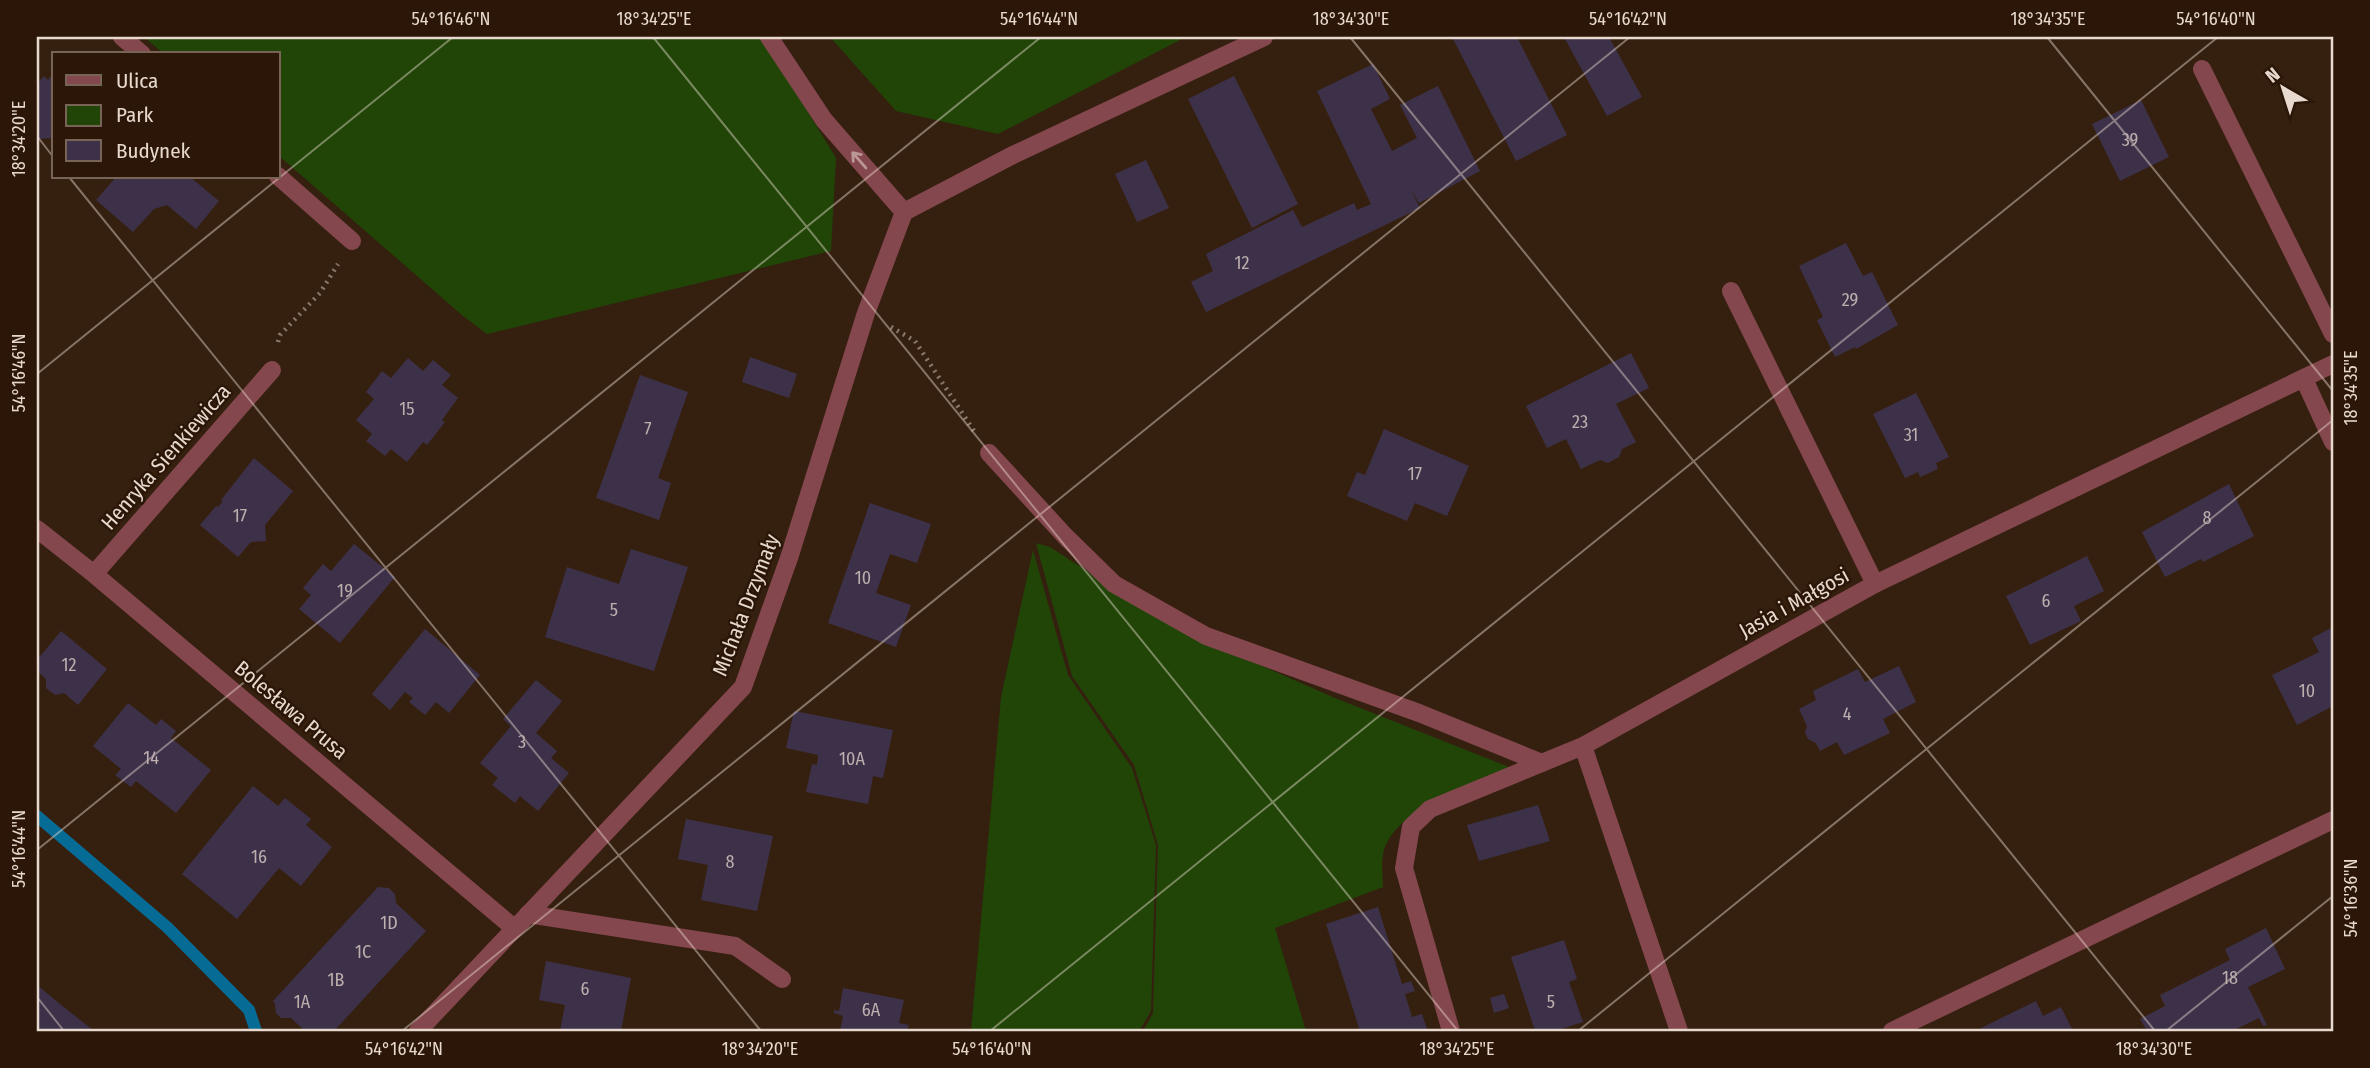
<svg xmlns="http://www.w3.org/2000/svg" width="2370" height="1068" viewBox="0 0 2370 1068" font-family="'Fira Sans Condensed',sans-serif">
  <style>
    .green { fill: #204507 }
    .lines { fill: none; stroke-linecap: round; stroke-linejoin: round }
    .stream { stroke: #076c95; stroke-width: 12 }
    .building { fill: #3d3149 }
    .path { stroke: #8b796c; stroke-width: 4.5; stroke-dasharray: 2 5; stroke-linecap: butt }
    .service { stroke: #85474e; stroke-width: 18 }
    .minor { stroke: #85474e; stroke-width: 18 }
    .oneway { stroke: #bb9795 }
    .ticks { fill: none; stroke: #e8d9cf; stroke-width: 2; stroke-opacity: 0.45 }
    .labels { text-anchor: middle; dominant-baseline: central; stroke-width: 5; stroke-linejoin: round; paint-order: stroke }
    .number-label { font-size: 18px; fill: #bdafae }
    .street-label { font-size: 21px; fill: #e8d9cf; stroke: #2b1607 }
    .neatline { fill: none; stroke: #e8d9cf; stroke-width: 2.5 }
    .ticks-label { font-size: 18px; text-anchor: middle; fill: #e8d9cf }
  </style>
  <rect width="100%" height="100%" fill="#352010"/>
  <!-- green -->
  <path class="green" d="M144,37h618l74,121 -5,93 -344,83 -24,-18 -185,-161v-101h-114z
    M830,37h356l-188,97 -102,-23z
    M1036,543l14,4 121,79 164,72 174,69c-37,16 -118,43 -126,88 -2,10 0,22 0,32l-108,41 31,103h-163l10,-18 5,-168 -24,-80 -62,-89z
    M1033,550l35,125 64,93 24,77 -5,166 -12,20h-168l30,-334z"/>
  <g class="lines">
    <!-- stream -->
    <path class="stream" d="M37,816l130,111 82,83 7,21"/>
  </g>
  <!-- building -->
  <path class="building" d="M1452,37h65l50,98 -51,26z
    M1564,37h45l33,60 -35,19z
    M1373,64l17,35 -19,10 21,42 25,-13 -17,-33 38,-19 42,85 -61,32 -9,-15 10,20 -214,104 -15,-30 22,-11 -7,-17 87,-44 9,17 52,-24 3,7 14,-6 -54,-113z
    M54,72v66l-17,1v-55l7,-8 4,4z
    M1234,76l64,128 -46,24 -64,-129z
    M2141,100l28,57 -49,24 -28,-57z
    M1146,160l23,48 -32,14 -22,-48z
    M116,177h74l29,24 -23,28 -29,-24 -13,4 -21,23 -37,-32z
    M1846,243l17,33 9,-4 26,53 -42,24 -1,-2 -20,10 -18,-37 6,-3 -24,-51z
    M1631,353l18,35 -33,16 20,38 -14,7 -3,8 -11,6 -8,-3 -19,9 -15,-30 -19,9 -21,-42z
    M750,357l47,17 -8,24 -47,-16z
    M408,358l15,13 10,-11 18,15 -9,10 16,13 -16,22 3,2 -18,23 -4,-3 -16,20 -16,-13 -6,7 -19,-15 6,-7 -16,-14 18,-21 -8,-7 16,-21 9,7z
    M640,375l48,17 -30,86 13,5 -12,37 -63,-22z
    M1916,393l33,64 -13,6 2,6 -18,8 -2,-5 -13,6 -32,-64z
    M1384,429l85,37 -22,50 -32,-13 -8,18 -60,-25 10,-24 8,3z
    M254,458l39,33 -28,34 1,16 -15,1 -13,15 -38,-32 16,-19 2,1 5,-6 -2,-1z
    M2229,484l25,52 -51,26 -2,-3 -36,18 -23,-45z
    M870,503l61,21 -14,39 -27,-9 -14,39 35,12 -15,42 -68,-24z
    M354,544l41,33 -55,66 -41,-34 12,-14 -8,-7 20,-24 8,7z
    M631,549l57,18 -34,104 -109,-34 22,-70 52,17z
    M2087,556l17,35 -30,15 7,15 -51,24 -24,-49z
    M2333,627v79l-36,19 -25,-50 47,-23 -7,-14z
    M425,629l55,46 -31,38 -13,-11 -11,13 -16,-13 4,-4 -8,-6 -15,18 -18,-16z
    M61,631l46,38 -29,36 -14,-12 -9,2 -9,-7v-9l-9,-8v-11z
    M1899,666l17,36 -33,17 7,14 -46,22 -7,-13 -17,9 -4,-8 -8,-4 -3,-7 2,-6 -8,-17 17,-9 -3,-9 45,-22 7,13z
    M536,680l26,21 -26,32 21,18 -6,7 18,15 -31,38 -18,-15 -5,7 -23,-18 6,-7 -18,-15 31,-37 -8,-7z
    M128,703l28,22 5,-6 15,12 -5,7 40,32 -35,43 -40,-32 -5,6 -16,-12 6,-6 -28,-23z
    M794,711l99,19 -10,48 -10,-2 -5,28 -62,-12 6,-28 5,1 1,-10 -32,-7z
    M253,786l25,20 7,-8 26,21 -5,6 26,22 -31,39 -22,-18 -42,51 -55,-45z
    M1538,805l12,36 -71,20 -12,-36z
    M686,819l87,17 -16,75 -56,-11 7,-35 -30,-6z
    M378,887l11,1 6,6 1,9 30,28 -92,100h-29l-14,-13h-10l-5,-5 -1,-9 -2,-3z
    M1378,907l24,77 9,-3 4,10 -10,3 7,23 10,-3 5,15 -67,2 -34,-107z
    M2266,928l19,41 -37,18 19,38 -4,1 -4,-8 -27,13h-85l-7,-12 25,-13 -5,-11 70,-35 -5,-11z
    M1564,940l13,39 -8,3 14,40 -28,9h-20l-24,-74z
    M546,961l85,17 -10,53h-61l5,-26 -26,-5z
    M37,985l23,19 34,27h-57z
    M843,988l61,12 -5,23 10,2 -2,6h-67l3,-15 -9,-3v-3l5,1z
    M1504,994l5,14 -15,5 -4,-15z
    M2036,1001l7,15 18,-9 12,24h-98z"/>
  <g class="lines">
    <!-- path -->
    <path class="path" d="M891,327l24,14 59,90
      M278,342l2,-7 40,-42 18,-29"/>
    <!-- service -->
    <path class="service" d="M2202,69l131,265
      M1731,291l144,293
      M528,914l207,32 47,33
      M1451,1031l-47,-163 7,-41 19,-18 153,-63"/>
    <!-- minor -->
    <path class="minor" d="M122,37l20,17
      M769,37l55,83 80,92
      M278,176l74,65
      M904,212l107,-56 253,-119
      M2304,379l29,63
      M989,453l76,83 49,48 92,52 213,77 123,50
      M37,529l57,45 420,354
      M94,574l178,-204
      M418,1031l325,-344 46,-129 77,-245 38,-101
      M1679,1031l-96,-285 292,-162 458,-220
      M1892,1031l441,-211"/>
  </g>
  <!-- one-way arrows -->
  <defs><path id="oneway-shaft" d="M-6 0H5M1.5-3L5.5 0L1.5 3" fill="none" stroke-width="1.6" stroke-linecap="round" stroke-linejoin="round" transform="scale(1.75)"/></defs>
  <use class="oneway" href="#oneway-shaft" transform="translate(859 160) rotate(-131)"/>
  <!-- ticks -->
  <path class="ticks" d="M653,37l805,994M1350,37l805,994M2047,37l286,354M37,136l17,22M69,177l692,854M37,374l416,-337M37,850l1004,-813M37,997l27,34M402,1031l1228,-994M990,1031l1228,-994M1578,1031l755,-611M2166,1031l167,-135"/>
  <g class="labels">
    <!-- number labels -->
    <g class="number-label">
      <text x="2130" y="140">39</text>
      <text x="1242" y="263">12</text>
      <text x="1850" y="300">29</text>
      <text x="407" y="409">15</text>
      <text x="1580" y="422">23</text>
      <text x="648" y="429">7</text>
      <text x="1911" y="435">31</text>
      <text x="1415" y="474">17</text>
      <text x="240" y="516">17</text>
      <text x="2207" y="518">8</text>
      <text x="863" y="578">10</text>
      <text x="345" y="591">19</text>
      <text x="2046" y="601">6</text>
      <text x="614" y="610">5</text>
      <text x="69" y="665">12</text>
      <text x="2307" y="691">10</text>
      <text x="1847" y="714">4</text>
      <text x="522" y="742">3</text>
      <text x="151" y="758">14</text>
      <text x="852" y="759">10A</text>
      <text x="259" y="857">16</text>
      <text x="730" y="862">8</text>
      <text x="389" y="923">1D</text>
      <text x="363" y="952">1C</text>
      <text x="2230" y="978">18</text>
      <text x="336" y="980">1B</text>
      <text x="585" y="989">6</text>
      <text x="302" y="1002">1A</text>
      <text x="1551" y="1002">5</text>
      <text x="871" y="1010">6A</text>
    </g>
    <!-- street labels -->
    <g class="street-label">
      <text transform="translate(166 457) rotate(-49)">Henryka Sienkiewicza</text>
      <text transform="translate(1794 603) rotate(-29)">Jasia i Małgosi</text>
      <text transform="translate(746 605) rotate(-69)">Michała Drzymały</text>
      <text transform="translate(291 710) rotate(40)">Bolesława Prusa</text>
    </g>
  </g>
  <!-- border -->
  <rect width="2370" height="1068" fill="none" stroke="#2b1607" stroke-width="77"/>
  <!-- legend -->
  <rect x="52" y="52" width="228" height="126" fill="#2b1607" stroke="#776457" stroke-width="2"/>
  <rect x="66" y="75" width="35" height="10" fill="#85474e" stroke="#776457" stroke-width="2"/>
  <text x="116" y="88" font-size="21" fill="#e8d9cf">Ulica</text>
  <rect x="66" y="105" width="35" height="21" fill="#204507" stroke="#776457" stroke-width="2"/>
  <text x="116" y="122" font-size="21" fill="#e8d9cf">Park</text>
  <rect x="66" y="140" width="35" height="21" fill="#3d3149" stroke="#776457" stroke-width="2"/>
  <text x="116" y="158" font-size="21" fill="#e8d9cf">Budynek</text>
  <!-- north arrow -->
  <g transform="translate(2283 88) rotate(321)" stroke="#2b1607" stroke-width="5" paint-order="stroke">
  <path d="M0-5L12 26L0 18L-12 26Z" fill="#e8d9cf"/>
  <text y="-10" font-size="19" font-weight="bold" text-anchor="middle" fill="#e8d9cf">N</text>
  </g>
  <rect x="38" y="38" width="2294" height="992" class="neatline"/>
  <g class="ticks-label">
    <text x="451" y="25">54°16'46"N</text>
    <text x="654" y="25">18°34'25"E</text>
    <text x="1039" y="25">54°16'44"N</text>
    <text x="1351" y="25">18°34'30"E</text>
    <text x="1628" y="25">54°16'42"N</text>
    <text x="2048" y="25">18°34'35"E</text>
    <text x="2216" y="25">54°16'40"N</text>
    <text transform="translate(19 139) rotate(-90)" y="6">18°34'20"E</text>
    <text transform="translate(19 373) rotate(-90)" y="6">54°16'46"N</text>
    <text transform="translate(2351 388) rotate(-90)" y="6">18°34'35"E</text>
    <text transform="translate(19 849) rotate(-90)" y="6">54°16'44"N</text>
    <text transform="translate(2351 898) rotate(-90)" y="6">54°16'36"N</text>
    <text x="404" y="1055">54°16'42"N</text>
    <text x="760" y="1055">18°34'20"E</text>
    <text x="992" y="1055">54°16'40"N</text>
    <text x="1457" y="1055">18°34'25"E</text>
    <text x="2154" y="1055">18°34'30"E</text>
  </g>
</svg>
